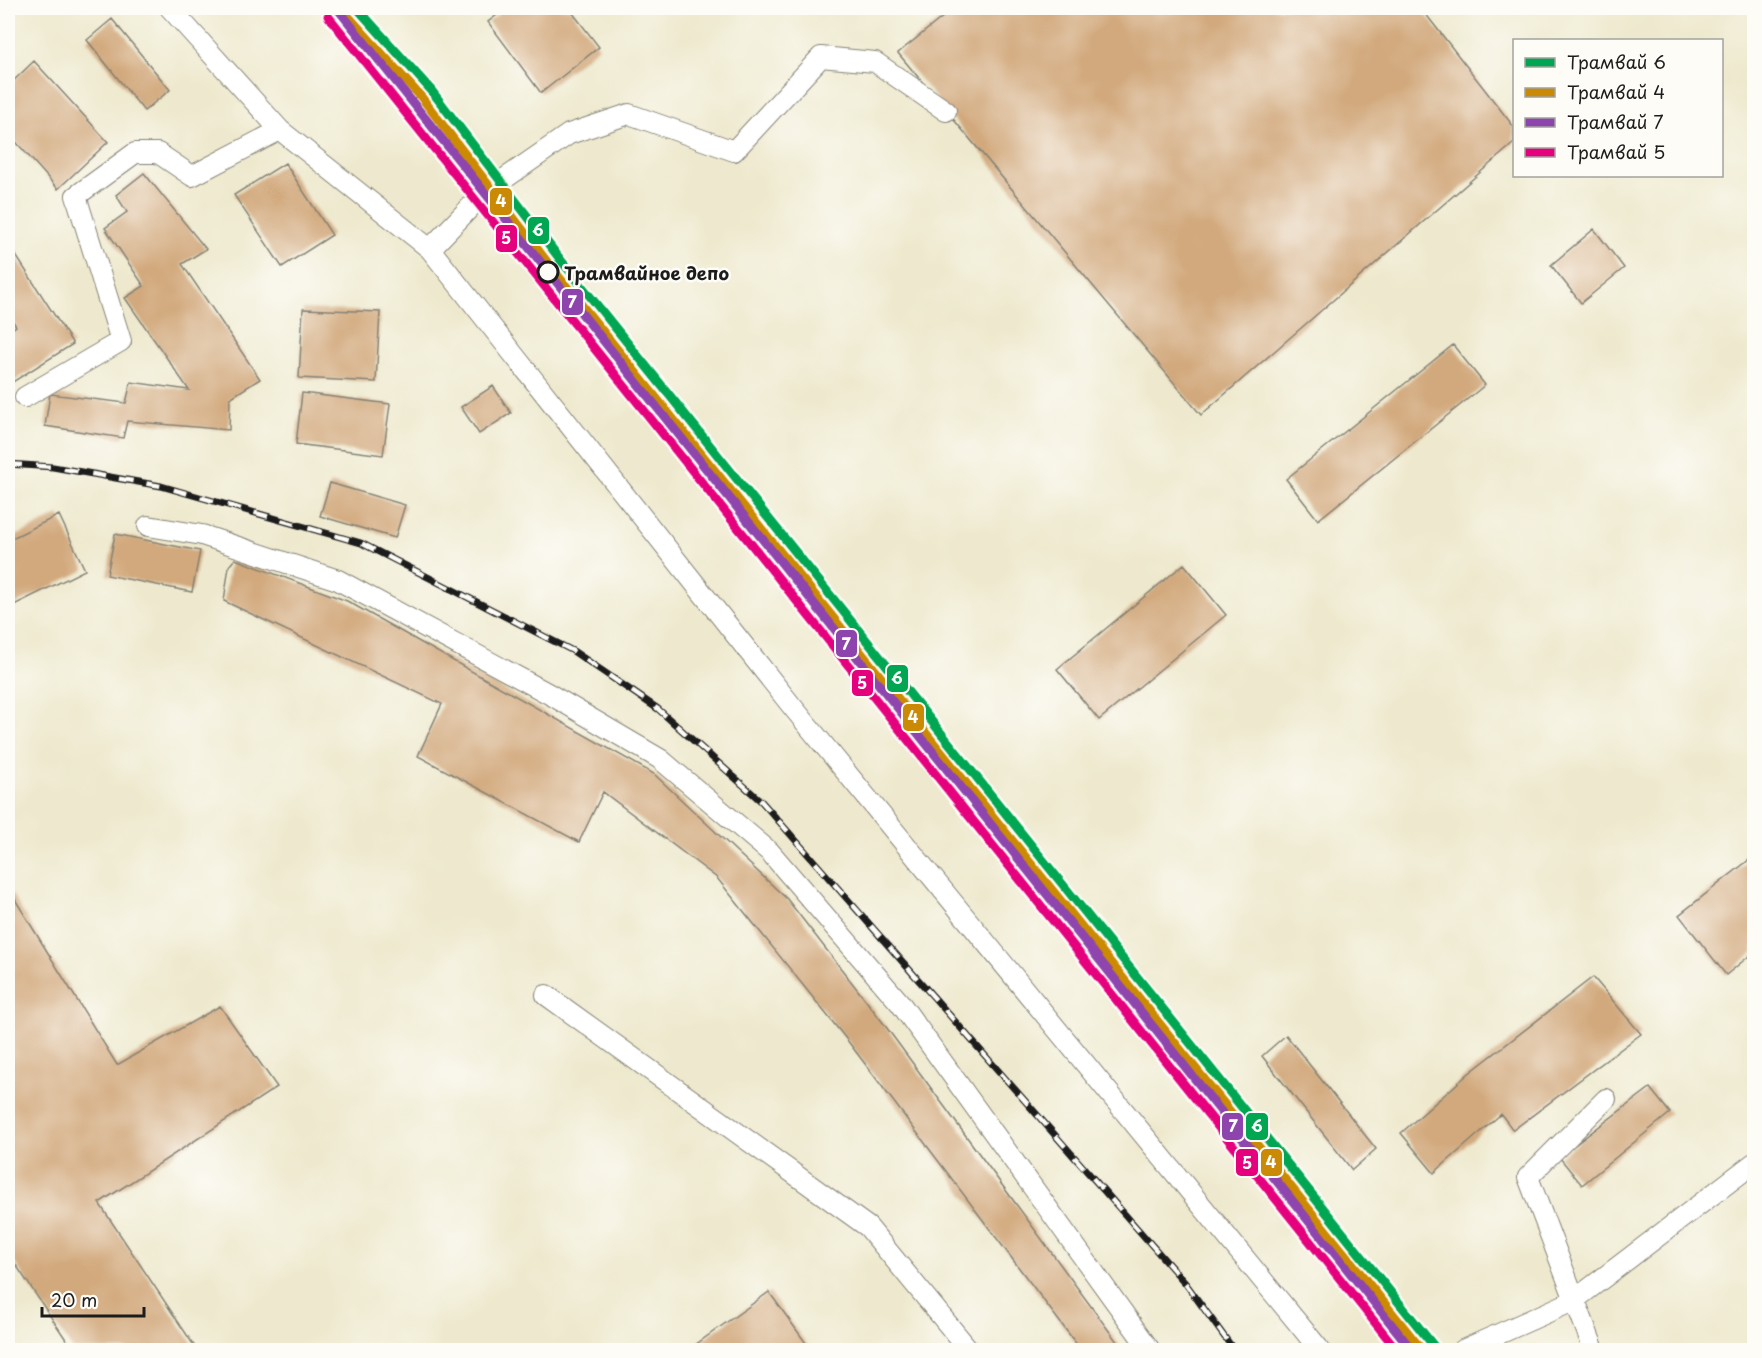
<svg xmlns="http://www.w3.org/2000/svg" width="1762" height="1358" viewBox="0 0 1762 1358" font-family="'Playpen Sans',sans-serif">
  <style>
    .building { fill: #d2a97d }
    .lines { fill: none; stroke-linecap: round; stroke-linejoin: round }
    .service-casing { stroke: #858275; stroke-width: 22 }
    .service { stroke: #fff; stroke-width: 20 }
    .rail-casing { stroke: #1c1c1c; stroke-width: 7 }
    .rail { stroke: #fdfcf7; stroke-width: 4.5; stroke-dasharray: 14; stroke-linecap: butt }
    .tram-1-casing { stroke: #fdfcf7; stroke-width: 14 }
    .tram-2-casing { stroke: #fdfcf7; stroke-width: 14 }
    .tram-3-casing { stroke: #fdfcf7; stroke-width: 14 }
    .tram-4-casing { stroke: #fdfcf7; stroke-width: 14 }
    .tram-1 { stroke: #00a651; stroke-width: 9 }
    .tram-2 { stroke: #cb8a06; stroke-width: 9 }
    .tram-3 { stroke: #8e44ad; stroke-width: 9 }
    .tram-4 { stroke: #e5007d; stroke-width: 9 }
    .stop-dot { fill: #fdfcf7; stroke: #1c1c1c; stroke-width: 3 }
    .labels { text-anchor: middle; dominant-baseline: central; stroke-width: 5; stroke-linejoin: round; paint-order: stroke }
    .stop-label { font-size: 18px; font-weight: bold; fill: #1c1c1c; stroke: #fdfcf7; text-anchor: start }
    .line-badge { stroke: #fdfcf7; stroke-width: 2 }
    .badge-label { font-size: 16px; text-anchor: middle; font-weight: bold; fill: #fff }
  </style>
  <rect width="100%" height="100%" fill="#fdfcf7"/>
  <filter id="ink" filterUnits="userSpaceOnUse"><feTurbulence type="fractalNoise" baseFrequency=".0167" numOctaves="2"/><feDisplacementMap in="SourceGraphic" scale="12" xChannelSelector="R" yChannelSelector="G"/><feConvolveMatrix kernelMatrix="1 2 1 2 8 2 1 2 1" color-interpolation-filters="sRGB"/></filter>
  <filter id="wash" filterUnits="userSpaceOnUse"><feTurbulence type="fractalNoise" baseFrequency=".008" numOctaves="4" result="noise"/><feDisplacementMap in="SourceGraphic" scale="24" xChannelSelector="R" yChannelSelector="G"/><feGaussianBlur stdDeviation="1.35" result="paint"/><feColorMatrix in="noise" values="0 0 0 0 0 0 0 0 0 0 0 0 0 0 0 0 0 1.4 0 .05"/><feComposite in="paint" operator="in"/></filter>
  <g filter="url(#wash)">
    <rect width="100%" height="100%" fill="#eee9ce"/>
    <g id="blocks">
      <!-- building -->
      <path class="building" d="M506,8h63l30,39 -58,46 -53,-71z
        M954,8h467l93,119v16l-313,272 -303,-362z
        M112,19l58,71 -26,21 -57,-71z
        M34,61l74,81 -50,47 -50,-56v-47z
        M285,163l47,72 -50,32 -48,-72z
        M144,173l62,76 -24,15 78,115 -30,19 -1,32 -102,-9 -4,17 -78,-12 5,-32 76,9 5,-21 58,8 -64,-92 19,-12 -39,-58 22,-16 -11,-17z
        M1594,229l30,39 -43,35 -30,-38z
        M8,243l65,101 -65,41v-53l8,-6 -8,-13z
        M303,309l77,3 -4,70 -77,-4z
        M1453,345l32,40 -167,135 -32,-41z
        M493,386l18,27 -32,21 -18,-27z
        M302,393l88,11 -7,51 -87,-11z
        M330,483l75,22 -10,33 -75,-22z
        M59,515l26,55 -77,38v-68z
        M115,534l85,17 -8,41 -85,-17z
        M235,559l112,42 307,173 133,125 94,121 242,330h-42l-234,-310 -130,-162 -114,-86 -24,50 -161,-86 24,-52 -218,-103 5,-35z
        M1184,564l42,51 -127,105 -42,-51z
        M1754,856v96l-28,23 -47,-60z
        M8,888l109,177 103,-59 57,81 -178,116 98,147h-124l-65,-97z
        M1593,977l48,57 -128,96 -12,-16 -67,59 -33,-40 67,-59z
        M1286,1035l90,114 -24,21 -90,-114z
        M1650,1088l20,25 -88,72 -23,-28z
        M769,1292l42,58h-123z"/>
    </g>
  </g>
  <g filter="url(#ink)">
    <use href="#blocks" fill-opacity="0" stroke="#858275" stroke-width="1.5"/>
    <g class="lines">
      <defs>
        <path id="service" d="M170,8l110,122 150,119 361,456 529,645
          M430,249l54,-56 85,-59 60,-20 105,37 87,-94 54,5 71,49
          M25,397l96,-56 -45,-145 59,-43h23l34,23 88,-46
          M148,526l54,9 136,45 213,115 109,64 110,93 130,151 250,347
          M546,995l322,232 101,123
          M1463,1350l110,-49 181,-138
          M1594,1350l-66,-173 78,-78"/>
      </defs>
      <!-- service casing -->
      <use href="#service" class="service-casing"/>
      <!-- service -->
      <use href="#service" class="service"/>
      <defs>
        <path id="rail" d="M8,464l45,3 108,19 200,57 212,108 85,58 104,93 424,482 48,66"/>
      </defs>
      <!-- rail casing -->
      <use href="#rail" class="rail-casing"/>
      <!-- rail -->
      <use href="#rail" class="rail"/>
      <defs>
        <path id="tram-1" d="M357,8l74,82 129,169 877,1091"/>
        <path id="tram-2" d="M348,16l74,82 129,169 871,1083"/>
        <path id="tram-3" d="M337,8l1075,1342"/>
        <path id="tram-4" d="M328,16l1069,1334"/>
      </defs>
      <!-- tram-1 casing -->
      <use href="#tram-1" class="tram-1-casing"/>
      <!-- tram-2 casing -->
      <use href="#tram-2" class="tram-2-casing"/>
      <!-- tram-3 casing -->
      <use href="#tram-3" class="tram-3-casing"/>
      <!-- tram-4 casing -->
      <use href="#tram-4" class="tram-4-casing"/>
      <!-- tram-1 -->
      <use href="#tram-1" class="tram-1"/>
      <!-- tram-2 -->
      <use href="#tram-2" class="tram-2"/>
      <!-- tram-3 -->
      <use href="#tram-3" class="tram-3"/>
      <!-- tram-4 -->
      <use href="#tram-4" class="tram-4"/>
    </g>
  </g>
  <!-- markers -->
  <circle class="stop-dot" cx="548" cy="272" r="10"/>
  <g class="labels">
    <!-- stop labels -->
    <g class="stop-label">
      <text x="564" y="272">Трамвайное депо</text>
    </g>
  </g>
  <g class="line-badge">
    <rect x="489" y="187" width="24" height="29" rx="6" fill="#cb8a06"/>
    <rect x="527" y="216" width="23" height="29" rx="6" fill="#00a651"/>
    <rect x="495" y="224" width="23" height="29" rx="6" fill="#e5007d"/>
    <rect x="561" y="288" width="23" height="28" rx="6" fill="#8e44ad"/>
    <rect x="835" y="629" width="23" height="29" rx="6" fill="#8e44ad"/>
    <rect x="886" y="664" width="23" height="29" rx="6" fill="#00a651"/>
    <rect x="851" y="669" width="23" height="28" rx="6" fill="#e5007d"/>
    <rect x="902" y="703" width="23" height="29" rx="6" fill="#cb8a06"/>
    <rect x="1245" y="1112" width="24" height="29" rx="6" fill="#00a651"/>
    <rect x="1221" y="1112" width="23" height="29" rx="6" fill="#8e44ad"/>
    <rect x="1260" y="1148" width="23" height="29" rx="6" fill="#cb8a06"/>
    <rect x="1235" y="1148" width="24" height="29" rx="6" fill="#e5007d"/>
  </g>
  <g class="badge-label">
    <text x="501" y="207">4</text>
    <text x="538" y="236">6</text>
    <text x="506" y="244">5</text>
    <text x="572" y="308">7</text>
    <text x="846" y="650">7</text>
    <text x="897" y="684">6</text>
    <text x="862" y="689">5</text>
    <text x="913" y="723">4</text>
    <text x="1257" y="1132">6</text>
    <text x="1233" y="1132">7</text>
    <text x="1271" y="1168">4</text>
    <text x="1247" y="1169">5</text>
  </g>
  <!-- margin -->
  <rect width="1762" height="1358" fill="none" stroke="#fdfcf7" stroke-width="30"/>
  <!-- legend -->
  <rect x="1513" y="39" width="210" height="138" fill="#fdfcf7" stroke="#a3a29f" stroke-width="1.5"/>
  <rect x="1525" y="58" width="30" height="9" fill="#00a651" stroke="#a3a29f" stroke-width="1.5"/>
  <text x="1567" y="69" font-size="18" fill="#1c1c1c">Трамвай 6</text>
  <rect x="1525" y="88" width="30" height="9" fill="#cb8a06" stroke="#a3a29f" stroke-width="1.5"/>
  <text x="1567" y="99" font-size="18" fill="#1c1c1c">Трамвай 4</text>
  <rect x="1525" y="118" width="30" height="9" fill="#8e44ad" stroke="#a3a29f" stroke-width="1.5"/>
  <text x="1567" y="129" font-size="18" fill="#1c1c1c">Трамвай 7</text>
  <rect x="1525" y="148" width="30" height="9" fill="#e5007d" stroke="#a3a29f" stroke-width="1.5"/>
  <text x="1567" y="159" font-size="18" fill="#1c1c1c">Трамвай 5</text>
  <!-- scale -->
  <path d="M42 1307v9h102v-9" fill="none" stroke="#1c1c1c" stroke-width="3"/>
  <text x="51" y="1307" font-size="18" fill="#1c1c1c" stroke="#fdfcf7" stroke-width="4.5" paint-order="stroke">20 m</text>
</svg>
